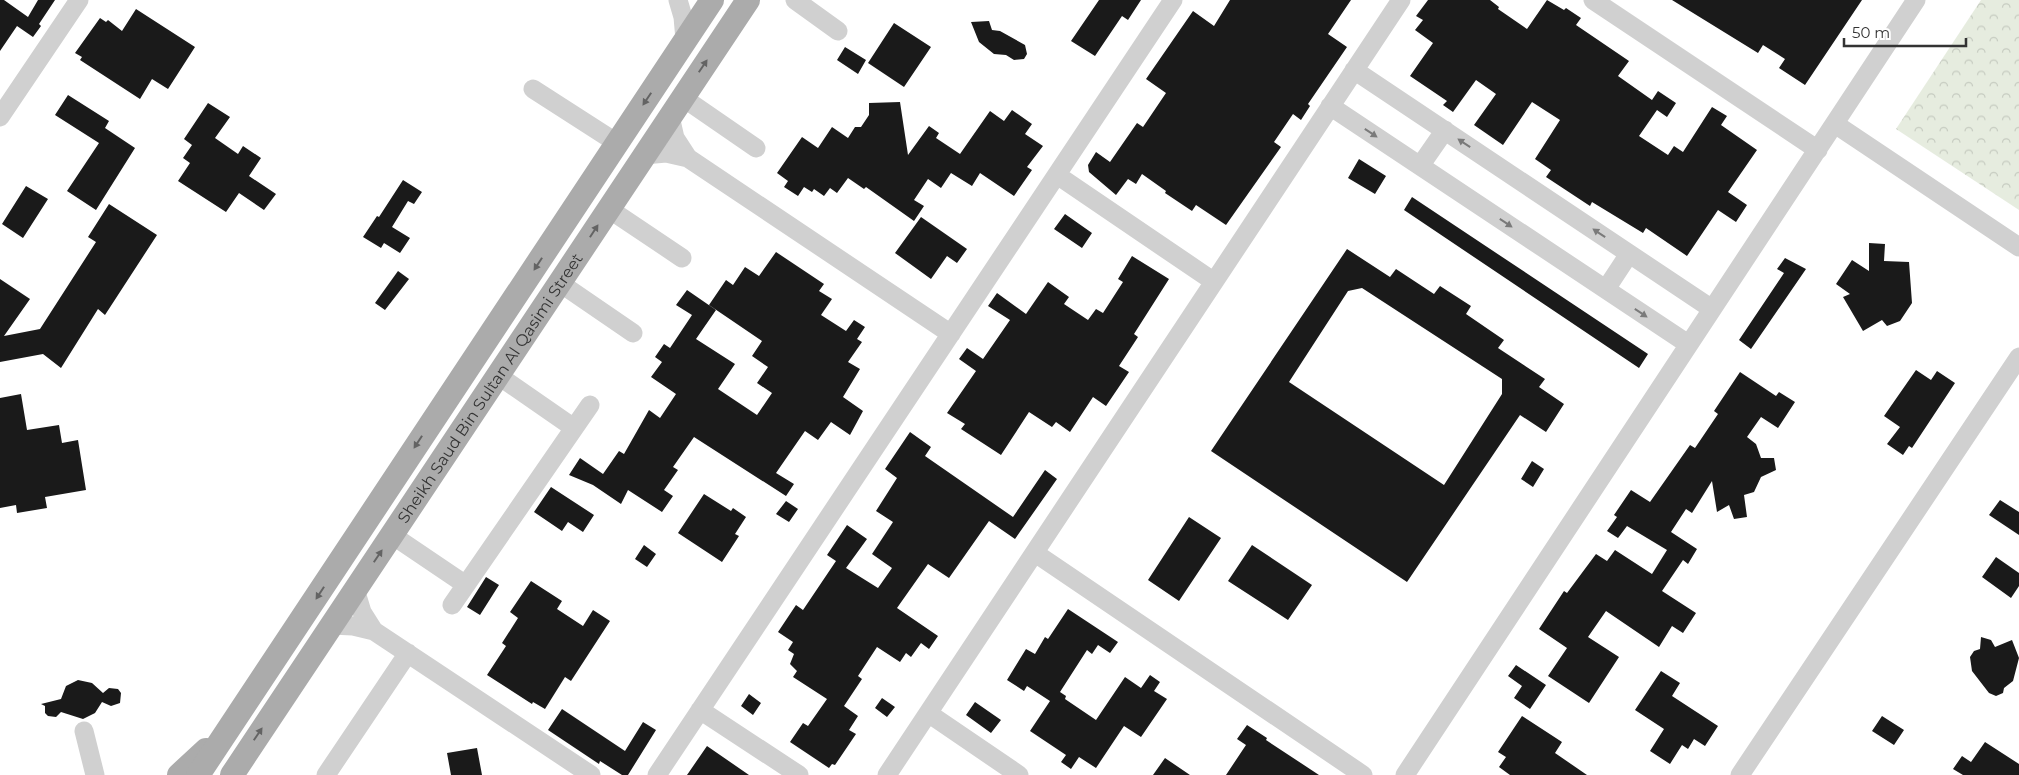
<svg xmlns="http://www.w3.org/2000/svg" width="2019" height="775" viewBox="0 0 2019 775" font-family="Montserrat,sans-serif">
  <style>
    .forest { fill: url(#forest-crowns) }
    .building { fill: #1a1a1a; fill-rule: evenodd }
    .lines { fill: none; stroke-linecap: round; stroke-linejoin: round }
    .minor { stroke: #d0d0d0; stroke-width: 19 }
    .major { stroke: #ababab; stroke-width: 24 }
    .oneway { fill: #636363 }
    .oneway2 { fill: #7a7a7a }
    .labels { text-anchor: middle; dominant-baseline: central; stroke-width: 5; stroke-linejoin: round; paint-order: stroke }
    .street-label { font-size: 16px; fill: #333; stroke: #fff }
  </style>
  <defs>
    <pattern id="forest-crowns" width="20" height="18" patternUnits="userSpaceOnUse" patternTransform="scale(1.25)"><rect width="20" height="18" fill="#e6ecdf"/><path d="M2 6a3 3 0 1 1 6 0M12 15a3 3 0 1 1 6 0" fill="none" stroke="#c6cbc0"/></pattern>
  </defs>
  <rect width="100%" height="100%" fill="#fff"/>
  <!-- forest -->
  <path class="forest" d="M1981,0h38v210l-123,-81z"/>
  <!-- building -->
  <path class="building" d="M0,0h4l24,17 10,-17h17l-16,24 2,2 -8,11 -16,-11 -17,25z
    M1099,0h42l-13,20 -6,-4 -27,40 -24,-15z
    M1230,0h121l-23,34 19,13 -39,57 2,2 -9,14 -8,-6 -19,28 7,5 -55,78 -30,-20 -4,6 -27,-18 1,-2 -24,-17 -6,10 -8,-5 -12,16 -27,-23 -1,-7 8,-13 14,10 27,-39 6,4 23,-34 -20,-14 47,-68 21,15z
    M1428,0h62l9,7 -1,2 29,20 20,-29 17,10 2,-2 15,10 -5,7 53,36 -11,15 34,24 6,-9 18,12 -9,14 -10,-7 -18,26 29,19 6,-9 9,6 29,-45 15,9 -6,9 36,25 -29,42 19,13 -11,17 -18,-12 -31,46 -41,-28 -3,5 -51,-31 -2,4 -44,-29 5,-7 -16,-11 25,-39 -28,-18 -29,43 -29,-20 22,-31 -20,-14 -23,32 -10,-7 4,-4 -37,-25 23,-33 -18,-13 8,-10 -7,-4z
    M1672,0h190l-57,85 -26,-17 6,-9 -22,-14 -5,8z
    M136,9l59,38 -27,42 -16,-10 -12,20 -60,-39 2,-3 -7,-4 25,-35 6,4 2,-2 14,11z
    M989,21l3,9 8,1 25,14 2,9 -3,5 -10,1 -8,-5 -12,-1 -15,-12 -8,-20z
    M894,23l37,24 -27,40 -36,-24z
    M845,47l21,13 -8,14 -21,-14z
    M68,95l41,26 -4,7 30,20 -39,62 -29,-19 32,-48 -44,-28z
    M900,102l8,53 21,-29 10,7 -3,5 24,16 30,-43 14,10 8,-11 20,14 -7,10 18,12 -16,21 5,3 -18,26 -34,-23 -8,13 -21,-13 -10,15 -13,-9 -14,21 10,6 -10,15 -48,-34 -2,2 -16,-11 -11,15 -7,-5 -6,8 -10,-7 -2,3 -8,-5 -6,9 -14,-9 4,-6 -11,-8 25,-36 16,11 14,-21 16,11 7,-11h6l8,-12v-12z
    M208,103l22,14 -15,21 23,16 5,-8 18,12 -12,18 27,18 -12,16 -25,-17 -13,19 -48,-31 12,-18 -7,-5 9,-13 -8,-6z
    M1359,159l27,17 -11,18 -27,-16z
    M403,180l19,12 -8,12 -6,-3 -16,26 18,11 -10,15 -16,-10 -3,5 -18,-11 14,-21 2,1z
    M26,186l22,13 -25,39 -21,-14z
    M1412,197l236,157 -9,14 -235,-158z
    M109,204l48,31 -52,80 -7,-6 -37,59 -18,-14 -43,8v-83l30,20 -26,37 36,-7 56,-87 -8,-5z
    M1065,214l27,19 -10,15 -28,-19z
    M921,217l46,32 -10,14 -10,-7 -16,23 -36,-26z
    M1869,243l16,1 -1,17 25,1 3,41 -12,18 -13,5 -5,-6 -19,11 -20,-34 7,-3 -14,-10 16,-24 17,11z
    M1347,249l43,28 6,-8 38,25 6,-8 31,20 -5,8 38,26 -6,8 47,31 -6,8 25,17 -18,28 -26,-17 -113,167 -196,-131zM1362,288l140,91v15l-58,91 -155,-103 59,-91z
    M776,252l48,32 -5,7 13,8 -11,16 25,16 8,-11 11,7 -8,12 5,3 -14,20 12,7 -17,28 20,14 -13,24 -19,-13 -13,18 -13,-9 -29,42 18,11 -8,12 -92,-59 -21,30 5,3 -14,20 9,6 -11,16 -34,-22 -7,14 -28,-19 -24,-10 11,-17 23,16 16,-23 5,3 25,-44 11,8 16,-24 -25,-17 11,-15 -7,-5 9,-13 6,4 22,-33 -16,-10 11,-15 29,20 -20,29 39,25 -17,25 39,26 15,-22 -15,-10 11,-16 -16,-11 10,-15 -53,-36 17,-25 7,5 12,-18 14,9z
    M1132,256l37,23 -35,55 4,3 -19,29 10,6 -23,34 -13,-9 -23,35 -14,-10 -4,5 -23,-15 -28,43 -40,-26 4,-5 -18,-11 29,-42 -17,-12 8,-11 16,11 27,-39 -22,-14 9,-13 29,21 22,-32 21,15 -5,7 24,16 8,-11 7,4 20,-31 -5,-3z
    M1785,258l21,11 -55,80 -12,-9 45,-67 -7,-4z
    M398,271l11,8 -24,31 -10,-7z
    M1916,370l15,10 6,-9 18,12 -43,65 -3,-2 -6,9 -16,-11 13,-17 -16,-11z
    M1740,372l36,24 3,-4 16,10 -17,26 -17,-11 -14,20 9,7 5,14h13l2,12 -15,7 -7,15 -10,3 3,22 -13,2 -5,-14 -12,7 -5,-31 -20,32 -6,-4 -15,23 26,17 -9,15 -5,-4 -21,31 34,22 -13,20 -11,-7 -13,21 -53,-36 -18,26 31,20 -30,46 -41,-27 19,-28 -28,-19 25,-38 3,2 29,-39 11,7 8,-11 37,24 15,-24 -40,-24 -9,12 -11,-7 10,-14 -3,-2 17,-25 19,12 40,-57 5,3 23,-34 -4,-3z
    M21,394l6,36 32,-5 3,18 16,-3 8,50 -41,7 2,11 -30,5 -1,-8 -16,3v-110z
    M910,432l21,15 -6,9 88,61 32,-47 12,9 -42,60 -26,-18 -40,57 -21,-14 -31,44 41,28 -9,13 -8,-6 -10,14 -5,-4 -6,9 -23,-15 -19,29 4,3 -18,27 14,10 -9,14 7,4 -21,31 -3,-1 -3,4 -39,-26 13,-19 5,3 19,-27 -34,-22 4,-6 -7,-7 4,-10 -6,-4 5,-8 -15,-10 18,-27 7,5 33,-49 -9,-6 20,-30 20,14 -21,29 32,20 14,-20 -20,-14 21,-32 -17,-11 21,-33 -12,-9z
    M1532,461l12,8 -11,18 -12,-8z
    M551,487l43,28 -11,17 -15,-10 -6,9 -28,-19z
    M704,494l27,17 2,-3 13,9 -11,17 4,2 -17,26 -44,-29z
    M2000,500l19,12v23l-30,-20z
    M786,501l12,8 -9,13 -13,-8z
    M1189,517l32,21 -42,63 -31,-21z
    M644,545l12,9 -9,13 -12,-8z
    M1252,545l60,40 -24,35 -60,-39z
    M1996,557l23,16v13l-8,12 -29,-21z
    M486,577l13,8 -19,30 -13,-8z
    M531,581l31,20 -5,8 26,17 10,-16 17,11 -39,60 -6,-4 -20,32 -12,-7 -1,2 -45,-29 19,-29 -4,-3 16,-25 -8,-6z
    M1068,609l50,33 -8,11 -12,-8 -6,9 -5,-4 -27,42 6,4 -1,3 31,21 29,-43 16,11 9,-13 10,7 -6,9 13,8 -26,38 -17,-11 -28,42 -17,-11 -8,12 -10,-7 5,-7 -36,-24 20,-30 -23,-15 -3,5 -17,-11 19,-31 9,5 10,-17 3,2z
    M1981,637l10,3 4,7 17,-7 7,18 -6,23 -9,7 -1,5 -7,3 -7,-3 -17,-22 -2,-14 4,-6 6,-2z
    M1516,665l30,20 -16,24 -16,-11 8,-12 -14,-10z
    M1661,671l19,12 -8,13 46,30 -13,20 -11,-7 -6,10 -6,-4 -12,19 -20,-13 14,-22 -29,-19z
    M78,680l14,3 11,10 6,-5 9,1 3,4 -1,10 -9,3 -9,-4 -7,11 -12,6 -22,-7 -5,5 -8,-1 -3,-3v-7l-4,-2 20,-5 5,-13z
    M749,694l12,9 -8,12 -12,-9z
    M882,698l13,9 -8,10 -12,-9z
    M975,702l26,18 -10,13 -25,-18z
    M562,709l63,42 18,-29 13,8 -28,45h-6l-22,-14 -1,3 -51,-34z
    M1522,716l40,26 -7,11 32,22h-77l-11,-8 7,-10 -8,-5z
    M1882,716l22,14 -10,15 -22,-14z
    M1247,725l20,13 -1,2 53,35h-93l20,-30 -9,-6z
    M1985,742l34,22v11h-56l-10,-6 9,-13 9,6z
    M707,746l42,29h-62z
    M477,748l5,27h-31l-4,-22z
    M1165,758l25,17h-37z"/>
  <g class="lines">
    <!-- minor -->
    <path class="minor" d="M678,0l5,17 2,23
      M795,0l43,31
      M1593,0l225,150
      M1354,70l358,239
      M533,89l84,54
      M682,97l74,51
      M1330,106l358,238
      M670,116l5,22 13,20
      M0,117l79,-117
      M1835,124l184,123
      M644,155l22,-2 22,5 263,176
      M1420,166l25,-36
      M1057,175l156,106
      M609,209l73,49
      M560,283l73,50
      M1606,289l23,-35
      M499,376l75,52
      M392,535l74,50
      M1035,553l328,222
      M355,589l7,23 12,19
      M452,605l138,-200
      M331,625l22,1 21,5 217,144
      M700,710l99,65
      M928,713l91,62
      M84,731l11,44
      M326,775l82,-122
      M657,775l516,-775
      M887,775l514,-775
      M1405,775l511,-775
      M1740,775l279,-418"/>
    <!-- major -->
    <g class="major">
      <path d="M179,775l27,-25"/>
      <path d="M198,775l514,-775"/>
      <path id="s1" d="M232,775l516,-775"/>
    </g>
  </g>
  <!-- one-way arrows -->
  <defs><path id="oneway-solid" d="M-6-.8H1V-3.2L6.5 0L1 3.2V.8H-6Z" transform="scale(1.25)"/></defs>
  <g class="oneway">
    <use href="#oneway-solid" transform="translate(703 66) rotate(-56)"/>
    <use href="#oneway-solid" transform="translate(647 99) rotate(124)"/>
    <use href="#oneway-solid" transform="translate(594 231) rotate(-57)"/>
    <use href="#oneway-solid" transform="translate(538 264) rotate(123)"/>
    <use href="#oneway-solid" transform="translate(418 442) rotate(123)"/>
    <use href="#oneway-solid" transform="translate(378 556) rotate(-56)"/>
    <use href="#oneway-solid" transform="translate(320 593) rotate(123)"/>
    <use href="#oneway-solid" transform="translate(258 734) rotate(-56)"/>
  </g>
  <g class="oneway2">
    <use href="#oneway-solid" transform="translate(1371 133) rotate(34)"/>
    <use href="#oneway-solid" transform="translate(1464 143) rotate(-146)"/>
    <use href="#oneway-solid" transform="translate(1506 223) rotate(34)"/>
    <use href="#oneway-solid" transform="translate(1599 233) rotate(-146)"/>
    <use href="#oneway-solid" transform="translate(1641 313) rotate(34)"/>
  </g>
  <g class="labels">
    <!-- street labels -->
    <g class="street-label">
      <text stroke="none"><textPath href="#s1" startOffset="465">Sheikh Saud Bin Sultan Al Qasimi Street</textPath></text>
    </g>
  </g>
  <!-- scale -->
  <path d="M1844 38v8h122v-8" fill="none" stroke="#333333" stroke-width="2.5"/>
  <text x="1852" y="38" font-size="15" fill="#333333" stroke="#ffffff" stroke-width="4" paint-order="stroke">50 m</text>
</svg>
